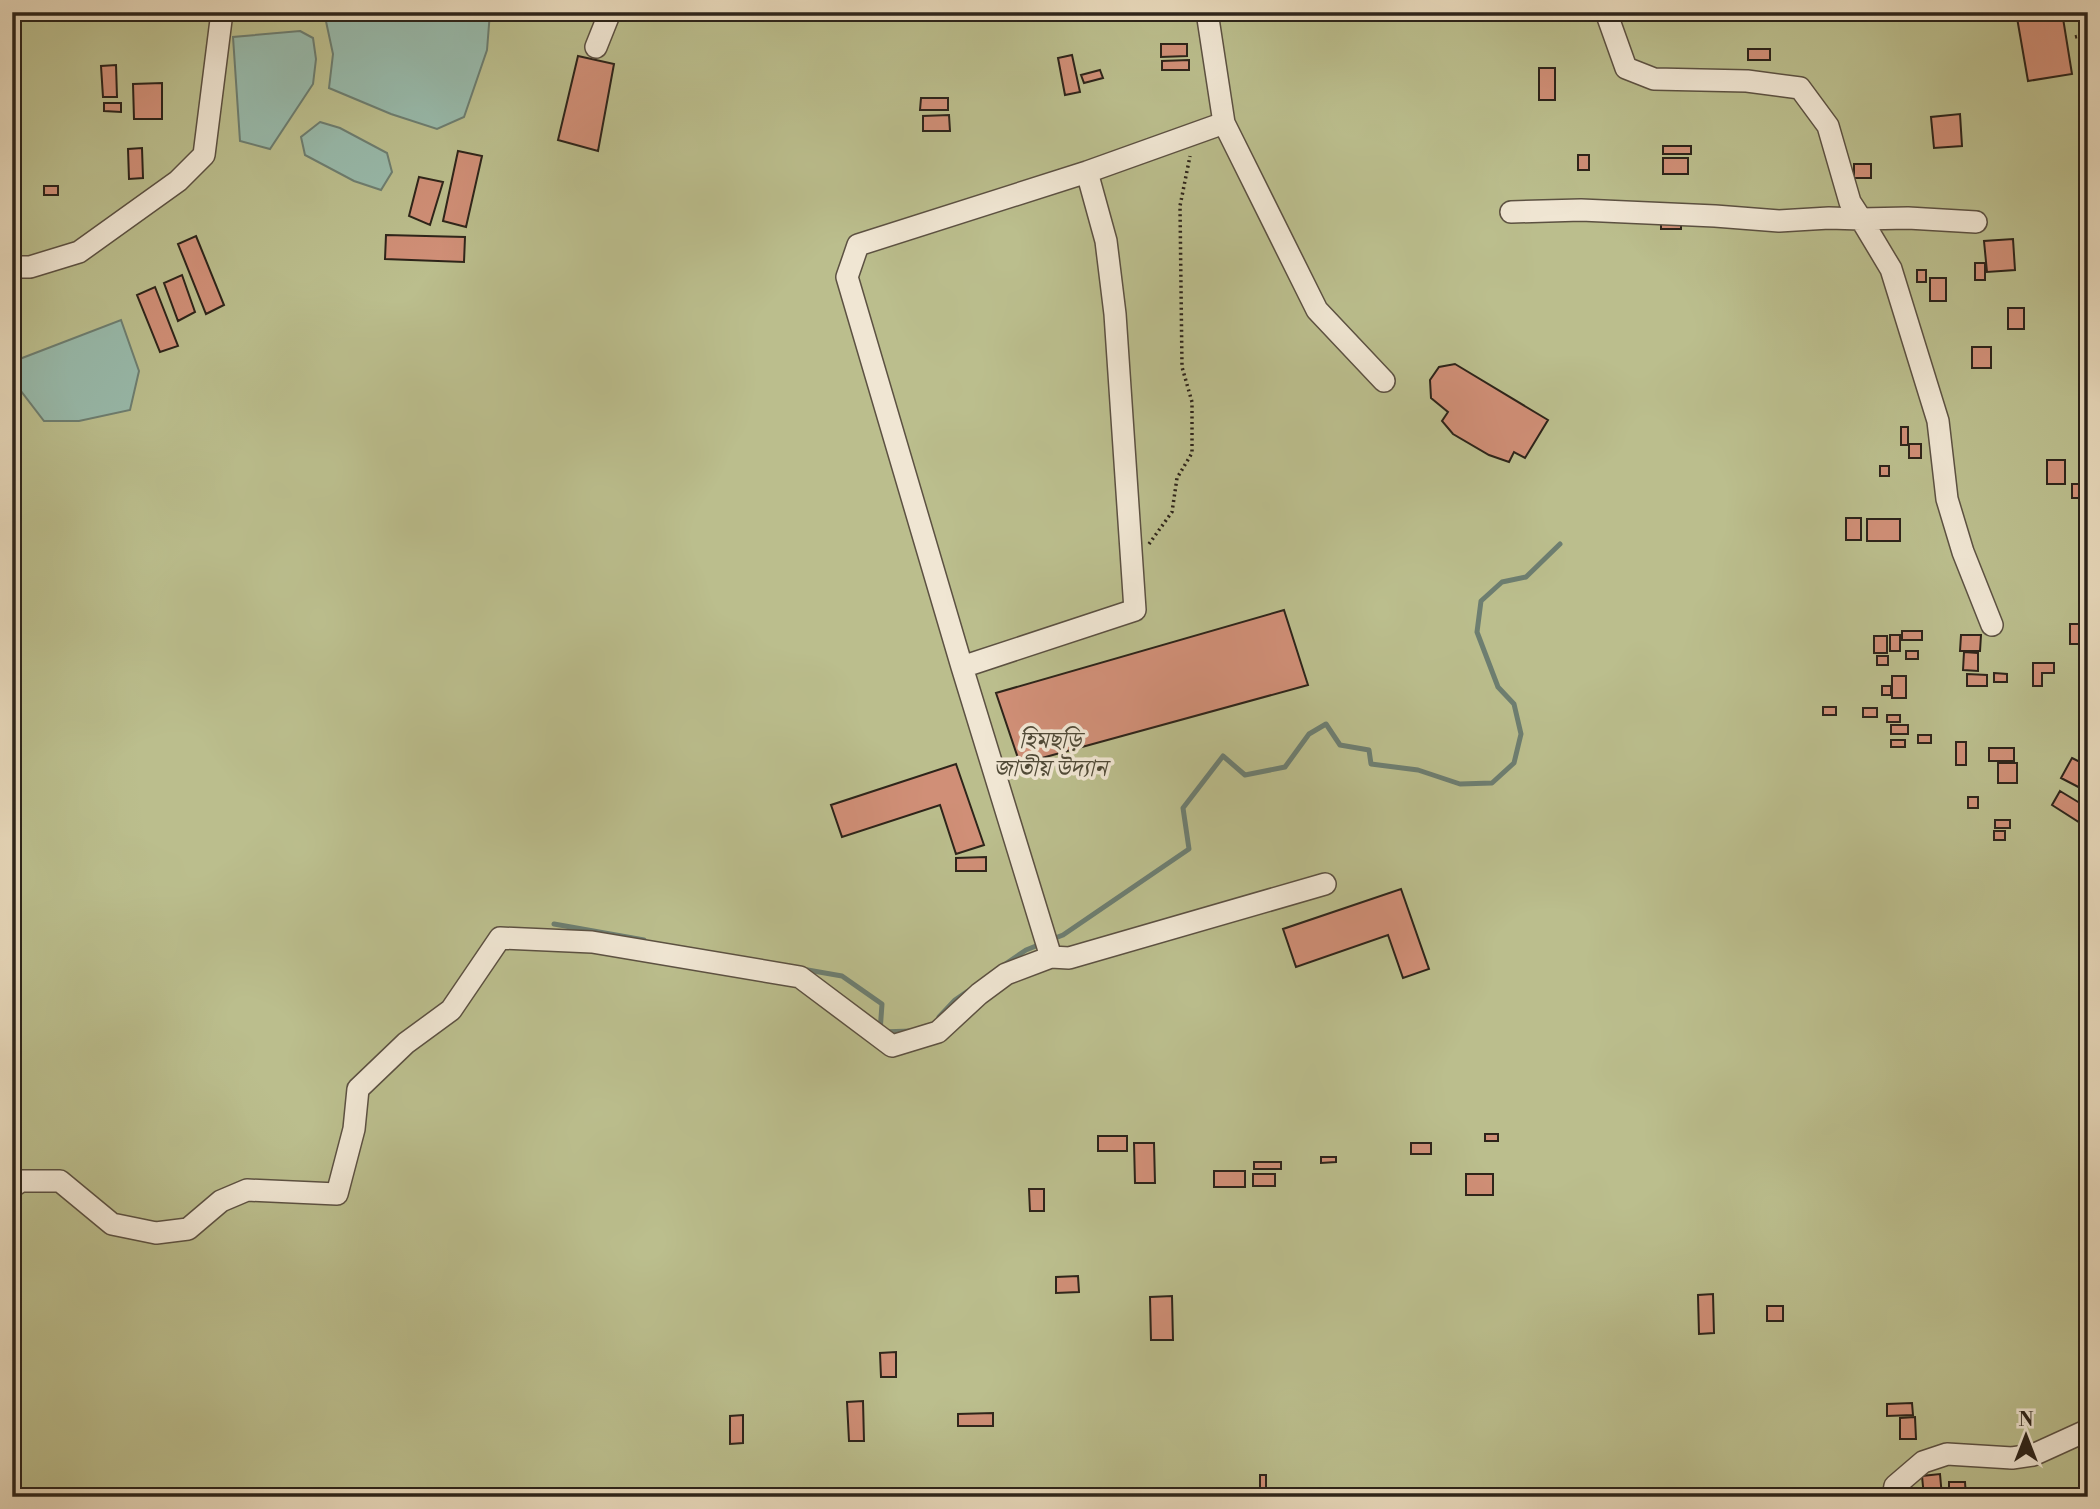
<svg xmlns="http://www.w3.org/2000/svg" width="2100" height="1509" viewBox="0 0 2100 1509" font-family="'Libre Bodoni','Noto Serif Bengali',serif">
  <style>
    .green { fill: #bbbe8d; stroke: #747154; stroke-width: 2 }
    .water { fill: #98baab; stroke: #6d7e71; stroke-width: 2 }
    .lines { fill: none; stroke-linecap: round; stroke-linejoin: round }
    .stream { stroke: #6d7e71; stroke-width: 5 }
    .building { fill: #d08f77; stroke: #2d241a; stroke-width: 2 }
    .minor-casing { stroke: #5c5142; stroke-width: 24 }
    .path { stroke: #2d241a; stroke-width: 3.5; stroke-dasharray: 2 3.5; stroke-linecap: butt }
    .minor { stroke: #f0e6d3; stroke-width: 21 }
    .labels { text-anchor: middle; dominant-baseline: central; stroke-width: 7; stroke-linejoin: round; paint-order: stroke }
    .park-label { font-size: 24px; font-style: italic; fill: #504a37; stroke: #f0e6d3 }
  </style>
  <rect width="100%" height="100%" fill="#e8d9bb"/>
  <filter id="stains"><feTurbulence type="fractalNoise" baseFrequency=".00286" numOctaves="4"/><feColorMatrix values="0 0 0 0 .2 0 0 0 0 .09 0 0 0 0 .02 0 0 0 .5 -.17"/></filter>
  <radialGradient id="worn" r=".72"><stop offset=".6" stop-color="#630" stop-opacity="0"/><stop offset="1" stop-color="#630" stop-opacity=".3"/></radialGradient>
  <!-- green -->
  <path class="green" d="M12,12h2076v1485h-2076z"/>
  <!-- water -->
  <path class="water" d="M324,12h166l-3,38 -23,67 -27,12 -46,-15 -62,-26 4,-34z
    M300,31l13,7 3,21 -3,25 -43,65 -30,-8 -7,-104z
    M320,122l20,6 47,25 5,19 -11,18 -27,-9 -49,-26 -4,-18z
    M121,320l18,51 -9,39 -51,11h-35l-23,-30 -4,-31z"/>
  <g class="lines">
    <!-- stream -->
    <path class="stream" d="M554,924l90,16
      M1050,940l13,-5 126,-86 -6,-41 40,-52 22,19 40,-8 24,-33 17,-10 14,21 29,5 2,14 47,6 42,14 32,-1 22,-20 7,-29 -7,-30 -16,-17 -21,-55 4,-31 21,-19 24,-5 34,-33
      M1004,965l22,-15 15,-6
      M802,969l40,7 40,28 -2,28 32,-1
      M939,1017l16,-17 13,-9"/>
  </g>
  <!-- building -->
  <path class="building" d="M1626,12h29v3l-28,3z
    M2016,12h46l10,62 -44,7z
    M1161,44h26v12l-26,1z
    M1748,49h22v11h-22z
    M1072,55l8,37 -15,3 -7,-37z
    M578,56l36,8 -16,87 -40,-11z
    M1189,60v10h-27v-9z
    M116,65l1,32h-14l-2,-31z
    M1539,68h16v32h-16z
    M1100,70l3,8 -19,5 -3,-8z
    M162,83v36h-28l-1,-35z
    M921,98h27v12h-28z
    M104,103h17v9l-17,-1z
    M1960,114l2,32 -28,2 -3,-31z
    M949,115l1,16h-27v-15z
    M1663,146h28v8h-28z
    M142,148l1,30 -14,1 -1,-30z
    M458,151l24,5 -16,71 -23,-6z
    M1578,155h11v15h-11z
    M1663,158h25v16h-25z
    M1854,164h17v14h-17z
    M419,177l24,5 -13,43 -21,-9z
    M44,186h14v9h-14z
    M1661,219h20v10h-20z
    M386,235l79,2 -1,25 -79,-3z
    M196,236l28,69 -18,9 -28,-70z
    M2013,239l2,31 -28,2 -3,-31z
    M1975,263h10v17h-10z
    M1917,270h9v12h-9z
    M182,275l13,37 -17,9 -14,-38z
    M1930,278h16v23h-16z
    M155,287l23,59 -18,6 -23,-57z
    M2008,308h16v21h-16z
    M1972,347h19v21h-19z
    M1455,364l93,56 -23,38 -11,-6 -5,10 -20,-7 -36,-21 -11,-13 6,-9 -17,-14 -1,-18 9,-13z
    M1901,427h7v18h-7z
    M1909,444h12v14h-12z
    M2047,460h18v24h-18z
    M1880,466h9v10h-9z
    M2072,484h13v14h-13z
    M1846,518h15v22h-15z
    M1867,519h33v22h-33z
    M2088,587v26l-6,1 -1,-26z
    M1284,610l24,75 -288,79 -24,-71z
    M2070,624h18v20h-18z
    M1902,631h20v9h-20z
    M1890,635h10v16h-10z
    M1961,635h20l-1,16h-20z
    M1874,636h13v17h-13z
    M1906,651h12v8h-12z
    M1964,652l14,1v18l-15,-1z
    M1877,656h11v9h-11z
    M2033,663h21v10h-12v13h-9z
    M1994,673l13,1v8h-13z
    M1967,674l20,1v11h-20z
    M1892,676h14v22h-14z
    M1882,686h9v9h-9z
    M1823,707h13v8h-13z
    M1863,708h14v9h-14z
    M1887,715h13v7h-13z
    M1891,725h17v9h-17z
    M1918,735h13v8h-13z
    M1891,740h14v7h-14z
    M1956,742h10v23h-10z
    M1989,748h25v13h-25z
    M2072,758l16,8v26l-27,-14z
    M1998,763h19v20h-19z
    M956,764l28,81 -28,9 -16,-49 -98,32 -11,-32z
    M2060,791l28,17v13l-3,5 -33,-21z
    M1968,797h10v11h-10z
    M1995,820h15v8h-15z
    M1994,831h11v9h-11z
    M986,857v14h-30v-13z
    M1401,889l28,80 -26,9 -15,-43 -92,32 -13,-38z
    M1485,1134h13v7h-13z
    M1098,1136h29v15h-29z
    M1134,1143h20l1,40h-20z
    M1411,1143h20v11h-20z
    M1321,1157h15v5l-15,1z
    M1254,1162h27v7h-27z
    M1214,1171h31v16h-31z
    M1253,1174h22v12h-22z
    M1466,1174h27v21h-27z
    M1029,1189h15v22h-14z
    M1078,1276l1,16 -23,1v-16z
    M1713,1294l1,39 -15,1 -1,-39z
    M1172,1296l1,44h-22l-1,-43z
    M1767,1306h16v15h-16z
    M896,1352v25h-15l-1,-24z
    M863,1401l1,40h-15l-2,-39z
    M1912,1403l1,12 -26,1v-12z
    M993,1413v13h-35v-12z
    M743,1415v28l-13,1v-28z
    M1915,1417l1,22h-16v-21z
    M1940,1474l2,23h-18l-2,-21z
    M1260,1475h6v13h-6z
    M1949,1482h16l1,15h-17z"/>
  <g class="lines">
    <defs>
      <path id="minor" d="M1606,12l20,56 28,11 93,2 53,7 28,38 22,76 11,17 47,-1 68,4
        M596,47l14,-35
        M1224,123l93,187 67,71
        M1511,212l70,-2 134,6 64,5 50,-3 32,1 30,50 47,152 9,78 16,53 29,73
        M12,267h18l49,-15 99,-71 26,-26 18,-143
        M962,667l173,-57 -20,-296 -9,-73 -19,-69
        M1051,957l-89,-290 -115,-390 11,-32 229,-73 137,-49 -17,-111
        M12,1187l9,-6h39l52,43 44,9 32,-4 33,-28 26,-11 90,4 17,-65 4,-40 48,-46 45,-33 49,-72 92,4 208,35 92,69 46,-14 41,-38 27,-20 45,-17 18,1 256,-74
        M1893,1497l2,-11 28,-24 24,-8 65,4 21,-3 55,-25"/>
    </defs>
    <!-- minor casing -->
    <use href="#minor" class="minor-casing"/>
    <!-- path -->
    <path class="path" d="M2075,37l13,-3
      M1149,544l23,-32 5,-34 15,-25v-51l-10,-35 -2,-161 10,-50"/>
    <!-- minor -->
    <use href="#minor" class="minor"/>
  </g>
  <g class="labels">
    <!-- park labels -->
    <g class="park-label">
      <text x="1050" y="741">হিমছড়ি<tspan x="1050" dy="28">জাতীয় উদ্যান</tspan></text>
    </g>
  </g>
  <!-- margin -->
  <rect width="2100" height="1509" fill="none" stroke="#e8d9bb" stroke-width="42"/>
  <rect x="14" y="14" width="2072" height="1481" fill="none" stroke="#2d241a" stroke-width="3.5"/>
  <rect x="21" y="21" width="2058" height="1467" fill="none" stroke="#2d241a" stroke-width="2"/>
  <!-- north arrow -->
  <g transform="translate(2026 1436)" stroke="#f0e6d3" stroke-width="5" paint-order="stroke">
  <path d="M0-5L12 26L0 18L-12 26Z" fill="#2d241a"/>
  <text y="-10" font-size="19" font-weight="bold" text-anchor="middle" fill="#2d241a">N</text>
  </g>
  <rect width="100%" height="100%" filter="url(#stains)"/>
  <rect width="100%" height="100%" fill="url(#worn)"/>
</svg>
